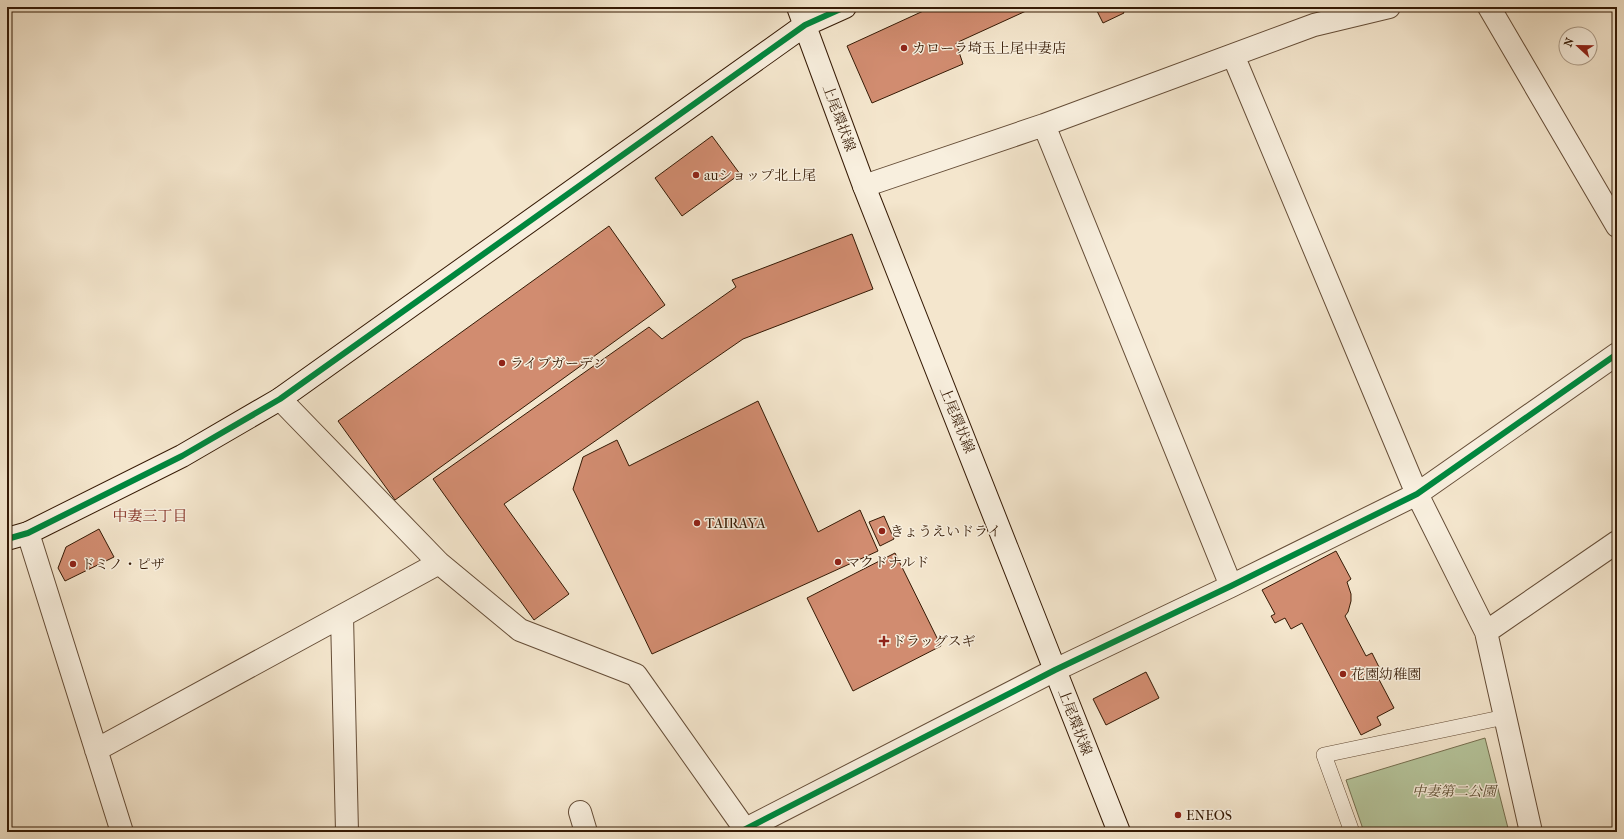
<svg xmlns="http://www.w3.org/2000/svg" width="1624" height="839" viewBox="0 0 1624 839" font-family="'IM FELL French Canon','Noto Serif JP',serif">
  <style>
    .green { fill: #b6c69d; stroke: #767051 }
    .building { fill: #d18c70; stroke: #351a05 }
    .lines { fill: none; stroke-linecap: round; stroke-linejoin: round }
    .lane-casing { stroke: #654d37; stroke-width: 16 }
    .street-casing { stroke: #654d37; stroke-width: 24 }
    .secondary-casing { stroke: #351a05; stroke-width: 24 }
    .lane { stroke: #f8efde; stroke-width: 15 }
    .street { stroke: #f8efde; stroke-width: 22 }
    .secondary { stroke: #f8efde; stroke-width: 22 }
    .cycleway-casing { stroke: #f8efde; stroke-width: 8 }
    .cycleway { stroke: #00873e; stroke-width: 6 }
    .poi-dot { fill: #8f2418; stroke: #f8efde; stroke-width: 1.5 }
    .labels { text-anchor: middle; dominant-baseline: central; stroke-width: 3; stroke-linejoin: round; paint-order: stroke }
    .poi-label { font-size: 14px; fill: #351a05; stroke: #f8efde; text-anchor: start }
    .street-label { font-size: 14px; fill: #351a05; stroke: #f8efde }
    .park-label { font-size: 14px; font-style: italic; fill: #5c4e33; stroke: #f8efde }
    .neighbourhood-label { font-size: 15px; fill: #7a1f14; stroke: #f8efde }
  </style>
  <rect width="100%" height="100%" fill="#f4e6cd"/>
  <filter id="stains"><feTurbulence type="fractalNoise" baseFrequency=".005" numOctaves="4"/><feColorMatrix values="0 0 0 0 .2 0 0 0 0 .09 0 0 0 0 .02 0 0 0 .5 -.17"/></filter>
  <radialGradient id="worn" r=".72"><stop offset=".6" stop-color="#630" stop-opacity="0"/><stop offset="1" stop-color="#630" stop-opacity=".3"/></radialGradient>
  <!-- green -->
  <path class="green" d="M1485,738l24,94h-145l-18,-52z"/>
  <!-- building -->
  <path class="building" d="M932,7h92l2,4 -70,32 7,21 -91,39 -25,-57z
    M1095,7h26l3,6 -21,10z
    M712,136l28,38 -58,42 -27,-38z
    M609,226l56,79 -270,195 -57,-79z
    M852,234l21,55 -130,50 -239,165 65,90 -35,26 -101,-141 216,-152 13,12 74,-52 -4,-7z
    M758,401l60,131 42,-22 18,41 -226,103 -79,-165 10,-32 34,-17 12,26z
    M884,516l10,23 -14,7 -11,-24z
    M99,529l15,28 -49,24 -7,-13 8,-21z
    M1336,551l15,28 -4,3 4,12v7l-3,11 -3,4 21,40 6,-3 7,14 -5,3 20,38 -17,9 4,8 -20,10 -59,-112 -11,6 -6,-11 -10,5 -4,-7 4,-2 -13,-24z
    M895,553l46,93 -88,45 -46,-93z
    M1146,672l13,26 -53,27 -13,-26z"/>
  <g class="lines">
    <defs>
      <path id="lane" d="M1352,832l-28,-77 181,-38"/>
      <path id="street" d="M1489,7l128,219
        M1233,55l184,439 69,138 45,200
        M1044,125l187,461
        M864,186l180,-61 270,-100 75,-18
        M280,399l159,164 81,67 116,45 111,157
        M28,533l94,299
        M342,616l5,216
        M1486,632l131,-90
        M96,750l343,-187
        M580,812l6,20
        M740,832l315,-162 176,-84 186,-92 200,-140"/>
      <path id="secondary" d="M798,7l66,179 255,646
        M7,539l21,-6 154,-77 98,-57 525,-374 40,-18"/>
    </defs>
    <!-- lane casing -->
    <use href="#lane" class="lane-casing"/>
    <!-- street casing -->
    <use href="#street" class="street-casing"/>
    <!-- secondary casing -->
    <use href="#secondary" class="secondary-casing"/>
    <!-- lane -->
    <use href="#lane" class="lane"/>
    <!-- street -->
    <use href="#street" class="street"/>
    <!-- secondary -->
    <use href="#secondary" class="secondary"/>
    <defs>
      <path id="cycleway" d="M7,539l21,-6 154,-77 98,-57 525,-374 40,-18
        M740,832l315,-162 176,-84 186,-92 200,-140"/>
    </defs>
    <!-- cycleway casing -->
    <use href="#cycleway" class="cycleway-casing"/>
    <!-- cycleway -->
    <use href="#cycleway" class="cycleway"/>
  </g>
  <!-- markers -->
  <g class="poi-dot">
    <circle cx="904" cy="48" r="4"/>
    <circle cx="696" cy="175" r="4"/>
    <circle cx="502" cy="363" r="4"/>
    <circle cx="697" cy="523" r="4"/>
    <circle cx="882" cy="531" r="4"/>
    <circle cx="838" cy="562" r="4"/>
    <circle cx="73" cy="564" r="4"/>
    <path d="M882 635h4v4h4v4h-4v4h-4v-4h-4v-4h4z"/>
    <circle cx="1343" cy="674" r="4"/>
    <circle cx="1178" cy="815" r="4"/>
  </g>
  <g class="labels">
    <!-- poi labels -->
    <g class="poi-label">
      <text x="912" y="48">カローラ埼玉上尾中妻店</text>
      <text x="704" y="175">auショップ北上尾</text>
      <text x="510" y="363">ライブガーデン</text>
      <text x="705" y="523">TAIRAYA</text>
      <text x="890" y="531">きょうえいドライ</text>
      <text x="846" y="562">マクドナルド</text>
      <text x="81" y="564">ドミノ・ピザ</text>
      <text x="892" y="641">ドラッグスギ</text>
      <text x="1351" y="674">花園幼稚園</text>
      <text x="1186" y="815">ENEOS</text>
    </g>
    <!-- street labels -->
    <g class="street-label">
      <text transform="translate(839 118) rotate(70)">上尾環状線</text>
      <text transform="translate(957 420) rotate(68)">上尾環状線</text>
      <text transform="translate(1075 722) rotate(69)">上尾環状線</text>
    </g>
    <!-- park labels -->
    <g class="park-label">
      <text x="1454" y="791">中妻第二公園</text>
    </g>
    <!-- neighbourhood labels -->
    <g class="neighbourhood-label">
      <text x="150" y="516">中妻三丁目</text>
    </g>
  </g>
  <!-- margin -->
  <rect width="1624" height="839" fill="none" stroke="#f4e6cd" stroke-width="24"/>
  <rect x="8" y="8" width="1608" height="823" fill="none" stroke="#351a05" stroke-width="2"/>
  <rect x="12" y="12" width="1600" height="815" fill="none" stroke="#351a05"/>
  <!-- north arrow -->
  <g transform="translate(1578 46) rotate(292)"><circle r="19" fill="#f8efde" stroke="#aa9a87"/>
  <path d="M0-3L7 15L0 10L-7 15Z" fill="#8f2418"/>
  <text y="-6" font-size="11" font-weight="bold" text-anchor="middle" fill="#351a05">N</text>
  </g>
  <rect width="100%" height="100%" filter="url(#stains)"/>
  <rect width="100%" height="100%" fill="url(#worn)"/>
</svg>
